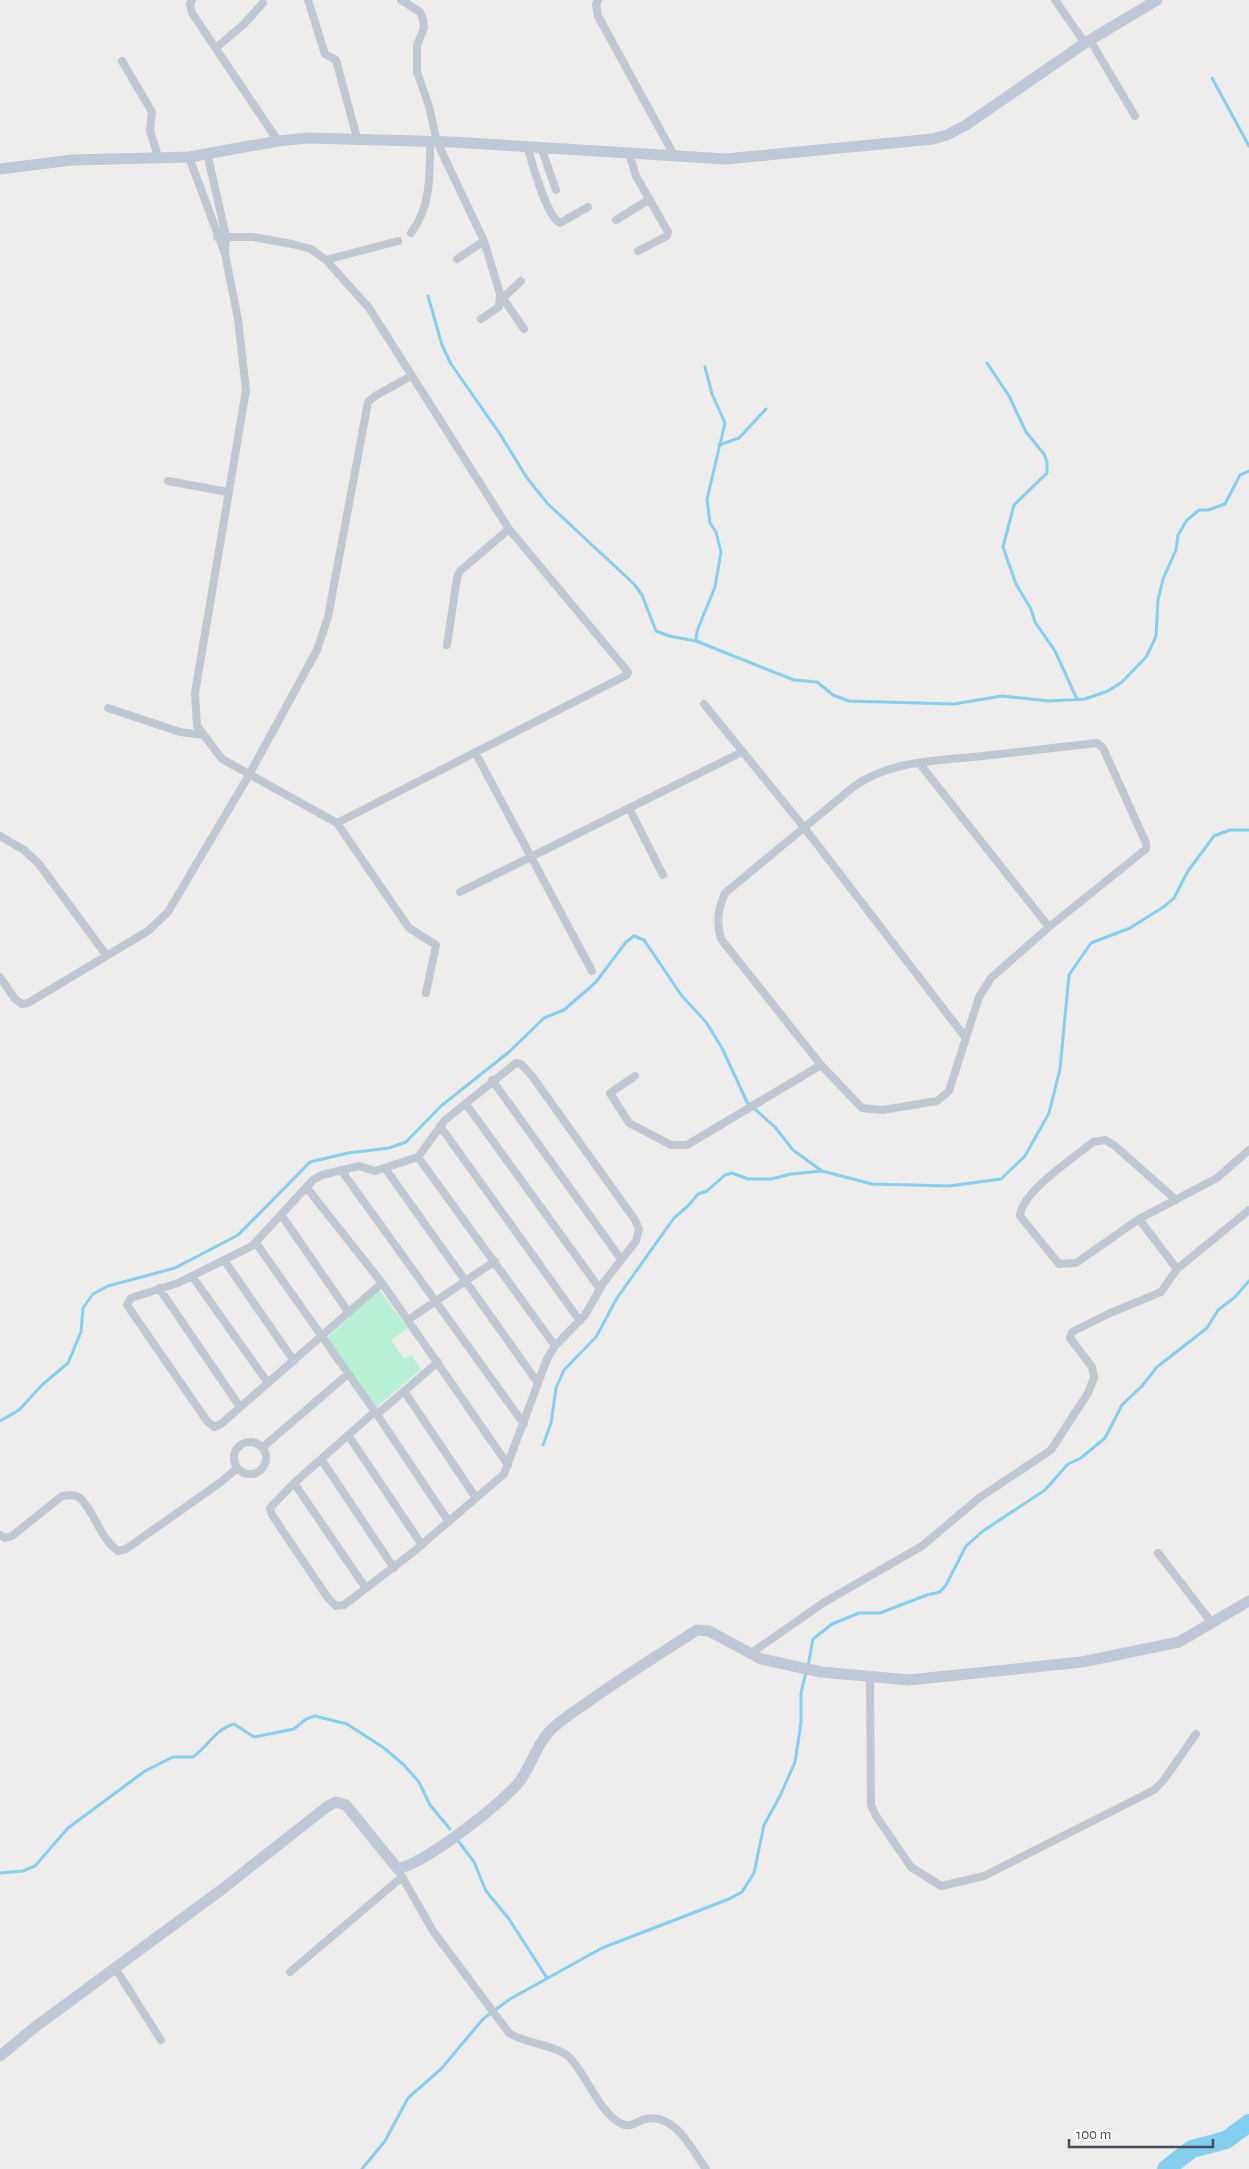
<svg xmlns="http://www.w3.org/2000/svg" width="1249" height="2169" viewBox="0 0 1249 2169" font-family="'Alegreya Sans',sans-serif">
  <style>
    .green { fill: #b7f0d2 }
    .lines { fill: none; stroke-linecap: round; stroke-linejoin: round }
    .stream { stroke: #82cfef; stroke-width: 3 }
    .river { stroke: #82cfef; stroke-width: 18 }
    .street { stroke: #bfc7d3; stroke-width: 8 }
    .secondary { stroke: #bec8d7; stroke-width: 11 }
  </style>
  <rect width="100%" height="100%" fill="#efecec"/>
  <!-- green -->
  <path class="green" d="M379,1290l29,38 -17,12 13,19 7,-4 10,14 -44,38 -50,-69z"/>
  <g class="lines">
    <!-- stream -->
    <path class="stream" d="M1212,78l37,68
      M428,296l14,49 9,19 49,70 27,44 21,26 86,80 8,11 14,36 13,5 27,5 98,39 23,2 16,13 16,6 105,3 48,-8 47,5 36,-2 23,-8 14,-9 24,-25 7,-14 3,-7 2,-36 5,-21 13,-29 2,-15 9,-15 12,-10h9l17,-6 15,-29 9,-4
      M987,363l22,33 17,36 18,22 3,8v11l-33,32 -11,42 13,37 15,25 4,13 20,29 22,48
      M719,445l20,-7 27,-29
      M696,641l1,-10 18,-44 6,-35 -5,-20 -6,-9 -3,-24 18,-76 -13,-29 -7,-27
      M0,1421l19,-11 24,-26 25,-21 13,-31 2,-24 10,-14 15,-8 67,-18 63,-33 72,-73 38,-9 41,-5 17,-6 35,-36 68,-54 35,-34 20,-8 32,-28 30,-40 8,-6 10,4 38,56 24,26 16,26 25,54 28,25 18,23 29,21 50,13 77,2 52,-7 24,-23 24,-43 11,-44 9,-94 22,-32 39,-15 35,-22 9,-8 14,-27 26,-35 16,-6h19
      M543,1445l8,-22 5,-35 8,-18 32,-33 21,-39 57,-80 14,-12 10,-12 9,-3 18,-16 7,-2 16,6h23l20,-5 31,-3
      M808,1666l5,-27 19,-15 27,-11h21l47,-18 13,-3 6,-7 20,-39 17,-15 62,-41 23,-26 13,-6 24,-20 17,-33 20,-19 15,-19 50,-39 11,-18 17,-13 14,-16
      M459,1842l15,20 12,29 23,28 38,59
      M0,1873l23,-2 12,-5 33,-38 77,-57 28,-14h20c16,-11 22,-28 41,-33l20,13 40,-8 12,-10 9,-3 32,8 37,24 20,17 15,17 11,23 20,24
      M362,2169l23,-28 23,-43 33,-29 42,-50 27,-20 92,-51 127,-49 13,-7 12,-19 10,-48 16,-29 15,-34 6,-39v-30l5,-21"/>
    <!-- river -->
    <path class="river" d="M1166,2169l26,-20 34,-9 23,-17"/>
    <!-- street -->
    <path class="street" d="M192,0l-2,4 2,9 86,128
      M308,0l17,54 11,6 21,78
      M401,0l19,12 3,7 1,9 -7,17v27l12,34 8,36 47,99 16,53 24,35
      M598,0l-2,4 2,12 77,141
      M1055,0l30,43
      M1090,40l45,76
      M217,47l26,-22 20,-22
      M122,61l30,51 -2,19 9,28
      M527,146c5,16 19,70 33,77l28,-16
      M541,147l15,43
      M207,153l19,83 -1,16
      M629,153l7,23 32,56 -1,4 -29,15
      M189,157l36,97 13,65 8,71 -51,303 2,33 25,33 115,64 72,105 27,17 -10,48
      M616,220l34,-21
      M411,233c20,-26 19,-59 19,-91
      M217,237h36l39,7 19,5 15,11 43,48 140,221 119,143 -1,3 -290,148
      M457,259l27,-18
      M326,260l72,-19
      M504,297l17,-16
      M481,319l18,-12 1,-13
      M168,481l60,11
      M447,645l10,-67 3,-7 49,-42
      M704,704l99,122 162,211
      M108,708l72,24 24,3
      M1097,743l6,5 43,95v6l-97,78 -58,51 -12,19 -30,94 -12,10 -55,9 -20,-2 -41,-43 -100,-126c-5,-17 -3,-30 4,-46l127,-105c36,-28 87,-27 131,-32 38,-4 76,-9 114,-13z
      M475,752l117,219
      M919,763l130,164
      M629,808l34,67
      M0,836l24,14 15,14 68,92
      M460,892l282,-140
      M0,977l15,22 7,5 6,-1 120,-72 20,-19 81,-137 68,-125 11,-33 40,-215 7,-6 36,-20
      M635,1076l-25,17 19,30 42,22h16l134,-80
      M492,1080l129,179
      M466,1104l134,185
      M440,1126l140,195
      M418,1157l137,189
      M385,1168l153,215
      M341,1170l183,254
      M307,1188l75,95 126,182
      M282,1216l67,97
      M1139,1219l-63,44 -17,1 -39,-48c1,-24 54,-58 73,-74l12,-2 9,5 62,55
      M256,1243l120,170 73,109
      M224,1260l70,101
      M1177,1269l-38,-50 78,-41 32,-28
      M192,1276l76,107
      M382,1283l-161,141 -7,3 -7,-6 -80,-116 4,-7 47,-15 74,-37 61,-66 9,-5 37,-9 16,5 43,-14 27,-37 71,-57 5,1 11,12 103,144 4,9 -3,12 -32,41 -19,33 -30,31 -8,13 -43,115 -92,79 -68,52 -8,1 -8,-8 -56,-83 -2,-7 24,-25 77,-68 10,-4 57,-49
      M159,1288l81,119
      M408,1320l87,-59
      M404,1391l72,107
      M348,1435l74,110
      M234 1458a16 16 0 1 1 32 0a16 16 0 1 1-32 0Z
      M263,1447l85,-73
      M321,1459l73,109
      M294,1483l71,104
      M0,1535l5,3 7,-2 50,-40c7,-1 14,-2 19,3 15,16 19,39 37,52l8,-2 95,-67 16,-14
      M1158,1553l54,70
      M750,1654l73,-51 99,-57 57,-48 72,-48 37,-57 6,-15 -2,-11 -22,-29 2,-6 36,-18 53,-22 16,-23 72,-59
      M870,1678l1,127 5,11 35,51 30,19 43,-10 170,-86 9,-9 33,-47
      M397,1868l36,63 76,102c17,11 47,12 60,24 18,18 30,55 51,66 10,6 16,-1 25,-4 30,-7 47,31 61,50
      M115,1968l46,72
      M290,1972l112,-95"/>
    <!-- secondary -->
    <path class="secondary" d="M0,169l72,-9 117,-3 89,-16 30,-3 144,4 274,17 207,-20 14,-4 19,-10 119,-82 72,-43
      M0,2056l35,-29 186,-137 107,-84 8,-4 10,3 51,63c23,0 108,-67 123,-87 12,-17 18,-41 35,-55 11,-10 25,-18 37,-27 34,-24 69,-46 105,-69l12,1 52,28 60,13 88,8 173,-18 97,-20 70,-41"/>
  </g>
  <!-- scale -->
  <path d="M1069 2139v8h144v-8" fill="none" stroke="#444e5a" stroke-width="2.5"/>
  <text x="1076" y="2139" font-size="15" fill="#444e5a" stroke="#ffffff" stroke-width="4" paint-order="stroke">100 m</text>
</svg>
